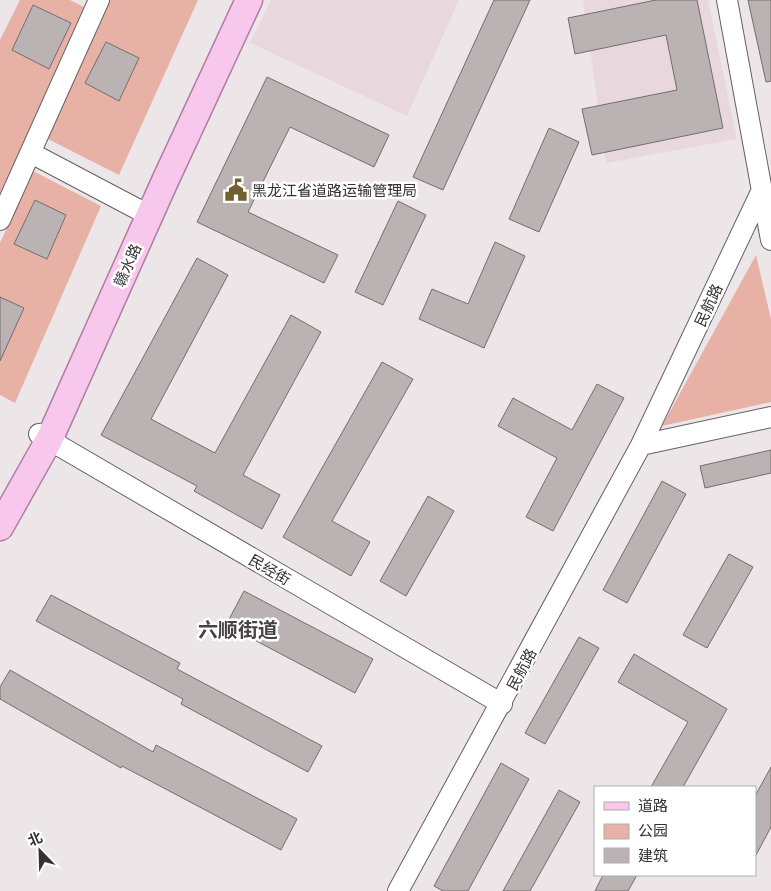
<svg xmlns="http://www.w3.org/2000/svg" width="771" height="891" viewBox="0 0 771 891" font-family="Lato,'Noto Sans SC',sans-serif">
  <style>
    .built { fill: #e8d8dd }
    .green { fill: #e7b2a5 }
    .building { fill: #bab2b3; stroke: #746d6d }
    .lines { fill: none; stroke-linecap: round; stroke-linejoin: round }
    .minor-casing { stroke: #666062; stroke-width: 22 }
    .major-casing { stroke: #b07ca3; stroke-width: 29 }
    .minor { stroke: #fff; stroke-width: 20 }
    .major { stroke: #f8c8ec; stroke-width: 26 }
    .labels { text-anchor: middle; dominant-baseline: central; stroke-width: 5; stroke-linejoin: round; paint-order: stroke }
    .poi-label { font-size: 15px; fill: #343233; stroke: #fff; text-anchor: start }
    .street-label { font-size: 15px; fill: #343233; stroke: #fff }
    .district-label { font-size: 20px; font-weight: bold; fill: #484244; stroke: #fff }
  </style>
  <rect width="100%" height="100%" fill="#ede6e8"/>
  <!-- built -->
  <path class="built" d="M271,0h188l-52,116 -157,-73z
    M583,0h125l29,139 -131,24z"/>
  <!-- green -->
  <path class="green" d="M20,0h50l16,8 -86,185v-153z
    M107,0h91l-79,175 -77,-39z
    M33,171l68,35 -86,197 -15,-8v-152z
    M756,255l15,64v83l-109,24z"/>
  <!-- building -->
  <path class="building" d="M494,0h36l-87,190 -30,-13z
    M656,0h41l26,128 -131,27 -10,-46 95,-19 -11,-55 -91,19 -7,-36z
    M748,0h23v81l-5,1z
    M33,5l38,18 -22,46 -37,-19z
    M106,42l33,16 -20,43 -34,-18z
    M267,77l122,58 -15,32 -84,-40 -42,85 90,43 -14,28 -127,-61z
    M549,128l30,14 -40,90 -30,-13z
    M35,200l31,15 -19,44 -33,-15z
    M398,201l28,14 -43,90 -28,-13z
    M495,242l30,14 -41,92 -65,-29 13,-30 36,15z
    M197,258l31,17 -77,144 64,34 76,-138 30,17 -78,143 37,20 -18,34 -68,-38 3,-5 -96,-51z
    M0,297l24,11 -24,53z
    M382,362l31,17 -81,142 38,21 -19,34 -68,-39z
    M597,384l27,14 -71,133 -27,-14 31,-59 -59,-32 15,-28 59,32z
    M771,450v23l-66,15 -5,-22z
    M662,481l24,13 -59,109 -24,-13z
    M428,496l26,15 -48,85 -26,-15z
    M729,554l24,13 -46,81 -24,-13z
    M244,591l129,68 -18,34 -129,-68z
    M51,595l129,68 -3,6 145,77 -14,26 -127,-68 2,-5 -147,-78z
    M579,637l20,11 -54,96 -20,-11z
    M634,654l93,55 -44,78h-32l37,-65 -70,-40z
    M10,670l143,82 3,-7 141,74 -16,31 -159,-84 -1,2 -121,-69v-12z
    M501,763l28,16 -61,112h-25l-9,-5z
    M771,767v60l-16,30v-61z
    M559,790l21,12 -50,89h-27z
    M603,875h34l-9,16h-33z"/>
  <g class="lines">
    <defs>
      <path id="minor" d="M727,0l44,240
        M31,153l110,58
        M0,220l99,-220
        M39,434l463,270
        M641,445l120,-253
        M398,891l243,-446 130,-28"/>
      <path id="major" d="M0,527l49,-87 116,-259 84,-181"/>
    </defs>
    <!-- minor casing -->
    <use href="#minor" class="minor-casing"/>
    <!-- major casing -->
    <use href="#major" class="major-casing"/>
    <!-- minor -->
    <use href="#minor" class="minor"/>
    <!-- major -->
    <use href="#major" class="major"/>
  </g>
  <!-- icons -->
  <defs>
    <symbol id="civic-bare" viewBox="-9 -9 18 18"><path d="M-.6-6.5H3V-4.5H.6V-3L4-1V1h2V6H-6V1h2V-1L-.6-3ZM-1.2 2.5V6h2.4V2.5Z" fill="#6f602d" stroke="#fff" stroke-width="2.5" paint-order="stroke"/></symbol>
  </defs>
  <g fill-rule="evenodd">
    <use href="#civic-bare" x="220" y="174" width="32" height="32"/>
  </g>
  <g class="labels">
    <!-- poi labels -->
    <g class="poi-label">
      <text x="252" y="190">黑龙江省道路运输管理局</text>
    </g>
    <!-- street labels -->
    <g class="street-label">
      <text transform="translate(127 265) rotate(-66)">赣水路</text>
      <text transform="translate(708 305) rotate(-65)">民航路</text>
      <text transform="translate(270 569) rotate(30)">民经街</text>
      <text transform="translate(521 669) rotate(-62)">民航路</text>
    </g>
    <!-- district labels -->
    <g class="district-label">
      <text x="238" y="629">六顺街道</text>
    </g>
  </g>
  <!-- legend -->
  <rect x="594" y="786" width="162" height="90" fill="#ffffff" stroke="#aeadad"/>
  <rect x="604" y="802" width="25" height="8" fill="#f8c8ec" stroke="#aeadad"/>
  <text x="638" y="811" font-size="15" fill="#343233">道路</text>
  <rect x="604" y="824" width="25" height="15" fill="#e7b2a5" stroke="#aeadad"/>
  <text x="638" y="836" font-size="15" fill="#343233">公园</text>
  <rect x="604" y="848" width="25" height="15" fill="#bab2b3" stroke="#aeadad"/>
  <text x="638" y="861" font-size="15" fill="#343233">建筑</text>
  <!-- north arrow -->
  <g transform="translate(40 851) rotate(337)" stroke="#ffffff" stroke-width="4" paint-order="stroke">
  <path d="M0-4L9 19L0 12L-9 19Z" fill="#343233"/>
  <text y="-8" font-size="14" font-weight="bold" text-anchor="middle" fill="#343233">北</text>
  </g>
</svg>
